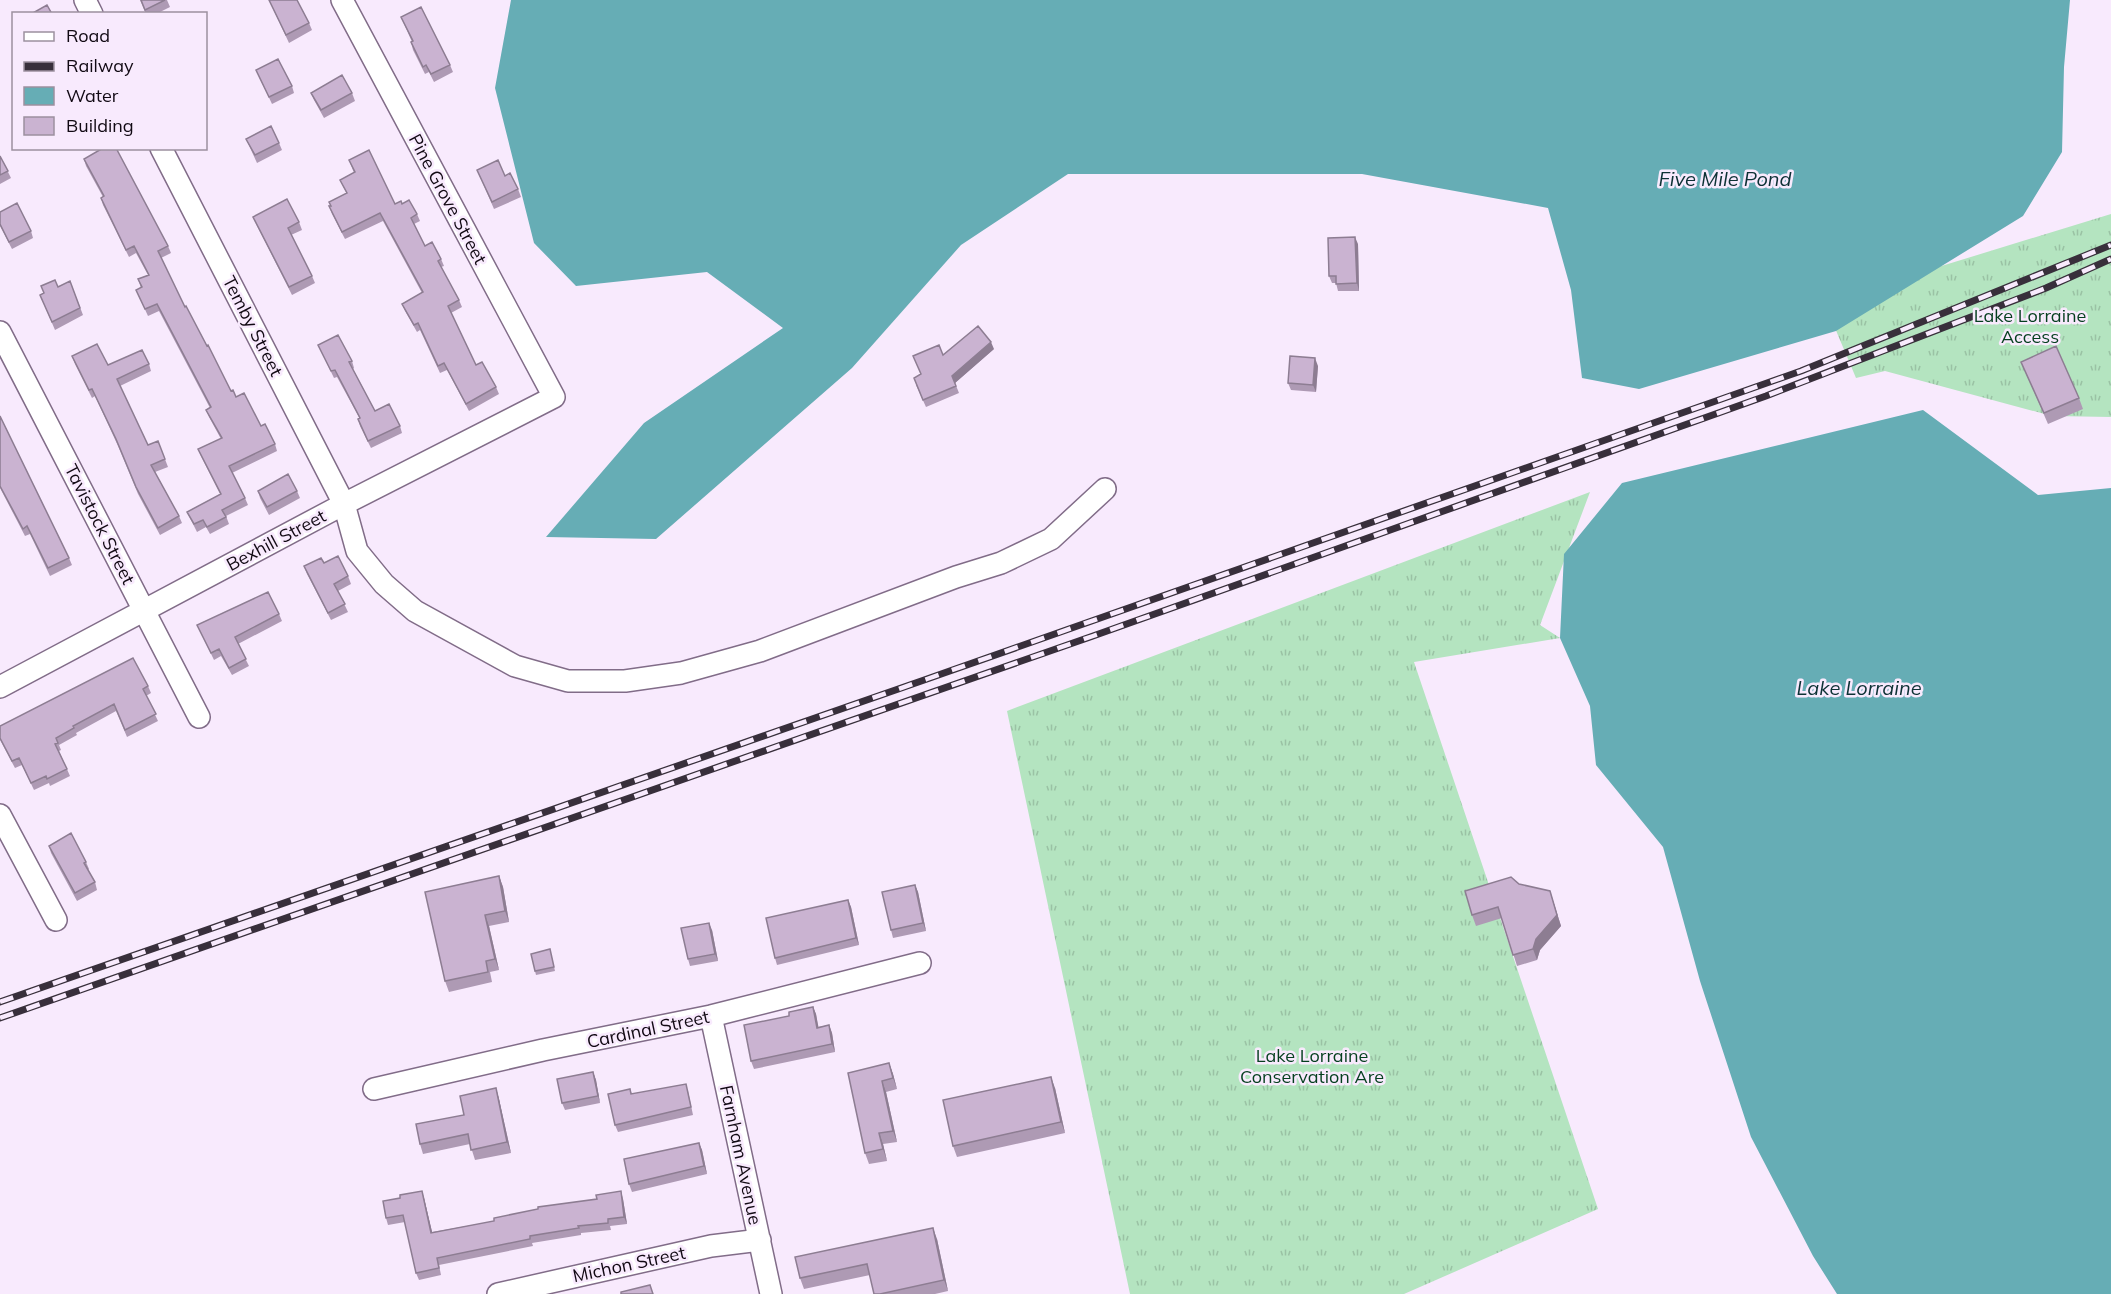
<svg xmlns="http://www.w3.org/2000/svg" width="2111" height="1294" viewBox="0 0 2111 1294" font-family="Mulish,sans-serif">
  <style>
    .grass { fill: url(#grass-tufts) }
    .water { fill: #66adb5 }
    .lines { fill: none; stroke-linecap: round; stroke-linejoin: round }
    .minor-casing { stroke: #816c88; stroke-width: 24 }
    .minor { stroke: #fff; stroke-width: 21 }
    .rail-casing { stroke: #382f3b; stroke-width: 7 }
    .rail { stroke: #f8eafd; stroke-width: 4.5; stroke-dasharray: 14; stroke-linecap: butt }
    .wall { fill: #ae9ab4 }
    .shaded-wall { fill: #8d7d92 }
    .building { fill: #cab3d1; stroke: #8d7d92; stroke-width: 1.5 }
    .labels { text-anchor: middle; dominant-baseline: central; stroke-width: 5; stroke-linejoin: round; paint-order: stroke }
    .street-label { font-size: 18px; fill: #110913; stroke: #f8eafd }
    .park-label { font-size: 18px; fill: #043f1e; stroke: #f8eafd }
    .water-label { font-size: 20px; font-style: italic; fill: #0d3135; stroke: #f8eafd }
  </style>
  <defs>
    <pattern id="grass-tufts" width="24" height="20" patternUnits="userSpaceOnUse" patternTransform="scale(1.5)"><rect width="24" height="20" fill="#b4e4c0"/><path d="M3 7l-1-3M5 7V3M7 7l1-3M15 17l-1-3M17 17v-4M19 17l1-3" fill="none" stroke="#9ac2a4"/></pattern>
  </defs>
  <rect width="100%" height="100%" fill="#f8eafd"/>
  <!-- grass -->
  <path class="grass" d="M2111,214v203l-59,-1 -167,-45 -29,7 -32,-76z
    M1590,492l-50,133 20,13 -146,24 184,547 -194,85h-274l-123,-583z"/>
  <!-- water -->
  <path class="water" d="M511,0h1559l-6,67 -2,85 -39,64 -187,115 -197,58 -57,-11 -11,-88 -23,-82 -186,-34h-294l-107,71 -109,123 -196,171 -110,-2 98,-114 139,-95 -76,-56 -131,14 -42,-43 -39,-155z
    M1923,410l115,85 73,-7v806h-274l-24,-38 -62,-119 -51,-156 -37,-134 -67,-82 -6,-59 -30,-68 4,-84 58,-71z"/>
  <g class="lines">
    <defs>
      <path id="minor" d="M85,0l7,14
        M161,148l183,356 13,47 27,33 31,27 100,55 53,15h57l56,-8 79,-22 196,-74 45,-14 50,-24 54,-50
        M0,332l199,385
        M0,687l344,-183 210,-107 -212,-397
        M0,815l56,105
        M711,1016l60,278
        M374,1089l169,-39 168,-34 209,-53
        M498,1294l213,-48 49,-6"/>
    </defs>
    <!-- minor casing -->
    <use href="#minor" class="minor-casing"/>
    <!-- minor -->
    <use href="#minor" class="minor"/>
    <defs>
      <path id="rail" d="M0,1002l927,-323 874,-308 310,-126
        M0,1018l1093,-382 673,-240 280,-108 65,-29"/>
    </defs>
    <!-- rail casing -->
    <use href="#rail" class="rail-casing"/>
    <!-- rail -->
    <use href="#rail" class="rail"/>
  </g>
  <!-- wall -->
  <path class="wall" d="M140,0h27l3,7 -14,7h-10z
    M269,0h28l12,23 3,7 -23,13z
    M401,17l49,48 3,7 -19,10 -5,-10 -4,2 -12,-24 -2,-8h1z
    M256,70l36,16 2,7 -22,11z
    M311,93h41l3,8 -31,17 -10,-18z
    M246,139l33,4 3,7 -25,13z
    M0,156l11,22 -11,6z
    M84,159l84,87 3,7 -10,5 24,49 46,84 30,35 14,18 2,7 -45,22 13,25 3,7 -22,11 3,8 -19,10 -4,-7 -9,5 -10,-20 33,-18 -19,-38 -3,-7 23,-10 -12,-22 -3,-7 4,-2 -51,-97 -11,5 -12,-26 5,-2 -3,-9 10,-4 -12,-22 -7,4 -26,-52 -2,-7 2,-1 -17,-31z
    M349,160l46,44h7l15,10 3,7 -6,3 11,22 16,13 3,7 -3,1 18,33 3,7 -11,6 25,52 20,22 3,7 -30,17 -22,-41 -7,3 -20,-43 -3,2 -12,-21 -3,-7 20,-11 -39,-72 -38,18 -13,-25 -3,-8 18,-12 -7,-14 14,-7z
    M477,170l28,6 13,13 3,8 -27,12z
    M0,212l31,19 2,7 -21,11 -12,-23z
    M253,217l46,5 3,8 -11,5 21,41 3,7 -23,12 -36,-71z
    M1358,244l1,47h-21l-2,-8h-4l-3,-7z
    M70,281l13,34 -28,15 -15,-35z
    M318,345l34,16 2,7 -1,1 22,42 25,15 2,7 -31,15 -11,-22 -2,-7h2l-23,-42 -3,1z
    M994,349l-39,34 4,10 -33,14 -10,-22 5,-11 22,-19z
    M72,356l36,9 41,-1 2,7 -31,15 28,59 10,-4 10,26 -13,5 24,44 3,7 -22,12 -22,-41 -20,-48 -23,-50 -3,2 -17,-34z
    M2021,362l58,36 4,11 -35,15z
    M1318,366l-2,26 -25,-2 -3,-7z
    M0,416l69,142 3,7 -22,11 -20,-42 -5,2 -25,-48z
    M258,491h39l3,7 -31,17 -9,-17z
    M324,563l24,13 3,8 -13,7 10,21 -17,8 -24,-46 -3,-8z
    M279,614l3,7 -44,23 11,22 -17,9 -11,-19 -7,4 -17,-35z
    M148,686l3,7 -5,3 12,25 -31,16 -11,-26 -40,22 1,2 -18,10 2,5 -2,1 11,25 -20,10 -1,-3 -15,7 -12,-25 -7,3 -15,-28v-14z
    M49,846l37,16 3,7 -1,1 7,12 2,8 -20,11 -26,-48z
    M499,876l4,11 6,35 -20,4 10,44 -9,2 2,10 -43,10 -4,-11z
    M1519,884l31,7 11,35 -21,24 -3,10 -20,6 -15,-48 -26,8 -4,-11z
    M915,885l3,7 8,39 -33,7 -2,-8z
    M848,900l3,7 8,38 -82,20 -2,-7z
    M712,930l6,31 -28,5 -2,-7z
    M550,949l5,22 -19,4 -1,-4z
    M813,1007l3,7 2,13 11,-2 3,8 3,19 -81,17 -3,-8 38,-45z
    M889,1063l4,11 4,15 -11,3 11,50 -14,2 4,17 -18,3 -4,-11 -17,-80z
    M593,1072l3,8 4,23 -35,7 -3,-7z
    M496,1088l3,11 12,54 -36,7 -5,-16 -47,10 -3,-10 44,-29z
    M1055,1088l10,45 -108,24 -4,-11z
    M630,1089l2,5 56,-3 5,24 -75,17 -3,-7z
    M699,1143l3,7 5,24 -75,18 -3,-8z
    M400,1198h24l8,34 191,-33 4,25 -17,2 1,4 -30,3v2l-49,8 1,3 -94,19 2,10 -22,5 -3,-7 -11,-51 -17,3 -2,-7z
    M937,1239l11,52 -13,3h-61l-4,-19 -66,14 -4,-11z"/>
  <!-- shaded-wall -->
  <path class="shaded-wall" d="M1355,237l3,7 1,47 -2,-8z
    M991,342l3,7 -39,34 -3,-7z
    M1315,358l3,8 -2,26 -3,-7z
    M499,876l4,11 6,35 -4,-11z
    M915,885l3,7 8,39 -3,-8z
    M1550,891l11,35 -21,24 -3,10 -4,-11z
    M848,900l3,7 8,38 -3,-7z
    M485,915l4,11 10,44 -4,-11z
    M709,923l3,7 6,31 -3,-7z
    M813,1007l3,7 4,21 -3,-7z
    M829,1025l3,8 3,19 -3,-8z
    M889,1063l4,11 4,15 -4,-11z
    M593,1072l3,8 4,23 -2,-7z
    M1051,1077l4,11 10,45 -4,-11z
    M882,1081l4,11 11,50 -4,-11z
    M496,1088l3,11 12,54 -4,-11z
    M879,1133l4,11 4,17 -4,-12z
    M699,1143l3,7 5,24 -3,-8z
    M422,1191l2,7 10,42 -3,-7z
    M621,1191l2,8 4,25 -3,-7z
    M933,1228l4,11 11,52 -4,-11z"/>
  <!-- building -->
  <path class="building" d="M141,0h24l-20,10z
    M269,0h28l12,23 -23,12z
    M47,5l5,9h-21z
    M421,7l29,58 -19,9 -5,-9 -3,2 -12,-25 2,-1 -12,-24z
    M278,59l14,27 -23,11 -13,-27z
    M342,75l10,18 -31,17 -10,-17z
    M271,126l8,17 -24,12 -9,-16z
    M103,148h13l52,98 -10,5 27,56 1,-1 21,40 1,-1 23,46 2,-1 3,7 8,-4 17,33 4,-2 10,20 -46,22 16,32 -23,12 4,7 -19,10 -4,-7 -9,4 -7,-12 34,-18 -23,-45 24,-11 -16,-28 5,-3 -54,-103 -12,5 -9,-19 6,-3 -4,-8 11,-4 -15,-29 -8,4 -25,-52 3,-2 -20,-37z
    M369,150l26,54 6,-3 1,3 7,-4 8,14 -6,4 14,28 7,-4 9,17 -3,2 21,39 -11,6 28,59 6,-3 14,25 -30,17 -22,-41 -6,3 -20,-43 -4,2 -12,-21 21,-12 -43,-79 -38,19 -13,-26h2l-2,-4 18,-9 -7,-13 15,-8 -6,-12z
    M0,156l8,15 -8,4z
    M498,160l7,16 5,-3 8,16 -26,13 -15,-32z
    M287,199l12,23 -11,6 24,48 -23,11 -36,-70z
    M17,203l14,28 -22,11 -9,-18v-12z
    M1355,237l2,46 -21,1v-8h-7l-1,-38z
    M55,280l3,7 12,-6 10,27 -28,14 -12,-27 4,-2 -3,-7z
    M978,326l13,16 -39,34 4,10 -33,14 -9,-22 7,-4 -8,-18 26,-11 4,10z
    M338,335l14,26 -3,1 26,49 14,-7 11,22 -32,15 -10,-22 2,-1 -25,-48 -4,1 -13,-26z
    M97,344l11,21 34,-15 7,14 -32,15 31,66 10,-4 7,18 -14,6 28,51 -21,12 -22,-41 -20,-48 -24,-50 -3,1 -17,-34z
    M2056,346l23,52 -35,15 -23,-51z
    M1290,356l25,2 -2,27 -25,-2z
    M0,416l69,142 -21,10 -21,-42 -4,3 -23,-43z
    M288,474l9,17 -30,16 -9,-16z
    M338,556l10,20 -14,8 11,20 -17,9 -24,-47 17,-8 3,5z
    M268,592l11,22 -44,23 11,22 -17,9 -10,-19 -8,4 -14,-28z
    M133,658l15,28 -5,3 13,25 -31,16 -11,-26 -41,22 1,2 -18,10 2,5 -3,1 12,25 -20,10 -1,-3 -15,7 -12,-25 -7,3 -12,-23v-12z
    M71,833l15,29 -2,1 11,19 -20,11 -26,-47z
    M499,876l6,35 -20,4 10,44 -9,2 2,11 -43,9 -20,-89z
    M1511,877l8,7 31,7 7,24 -21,24 -3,10 -20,6 -15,-48 -26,8 -7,-24z
    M915,885l8,38 -32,7 -9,-38z
    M848,900l8,38 -81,20 -9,-40z
    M709,923l6,31 -27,5 -7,-31z
    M550,949l4,18 -19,4 -4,-17z
    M813,1007l4,21 12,-3 3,19 -81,17 -7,-36 45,-9v-4z
    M889,1063l4,15 -11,3 11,50 -14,2 4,16 -18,4 -17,-80z
    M593,1072l5,24 -36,7 -5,-24z
    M1051,1077l10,45 -108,24 -10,-46z
    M686,1084l5,23 -76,18 -7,-31 22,-5 1,5z
    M496,1088l11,54 -36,8 -3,-16 -48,10 -4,-20 48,-9 -4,-19z
    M699,1143l5,23 -75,18 -5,-25z
    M422,1191l9,42 63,-12v-3l44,-9v-2l59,-8 -1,-4 25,-4 3,26 -16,2v4l-30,3 1,2 -49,8v3l-93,19 2,10 -23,5 -13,-58 -17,3 -3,-17 17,-3v-3z
    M933,1228l11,52 -64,14h-6l-7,-30 -67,14 -5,-21z
    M650,1285l3,9h-32v-2z"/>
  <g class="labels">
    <!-- street labels -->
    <g class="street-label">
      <text transform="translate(448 199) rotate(62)">Pine Grove Street</text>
      <text transform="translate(253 326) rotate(63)">Temby Street</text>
      <text transform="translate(100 524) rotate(63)">Tavistock Street</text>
      <text transform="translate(276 540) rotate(-28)">Bexhill Street</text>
      <text transform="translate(648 1029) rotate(-12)">Cardinal Street</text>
      <text transform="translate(741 1155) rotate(78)">Farnham Avenue</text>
      <text transform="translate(629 1264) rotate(-12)">Michon Street</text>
    </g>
    <!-- park labels -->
    <g class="park-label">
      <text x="2030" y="315">Lake Lorraine<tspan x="2030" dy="21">Access</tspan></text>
      <text x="1312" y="1055">Lake Lorraine<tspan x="1312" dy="21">Conservation Are</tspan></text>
    </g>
    <!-- water labels -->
    <g class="water-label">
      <text x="1725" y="178">Five Mile Pond</text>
      <text x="1859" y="687">Lake Lorraine</text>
    </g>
  </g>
  <!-- legend -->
  <rect x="12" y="12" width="195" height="138" fill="#f8eafd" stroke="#9c909f" stroke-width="1.5"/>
  <rect x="24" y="32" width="30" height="9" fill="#ffffff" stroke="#9c909f" stroke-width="1.5"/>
  <text x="66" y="42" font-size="18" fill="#110913">Road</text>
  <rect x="24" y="62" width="30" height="9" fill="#382f3b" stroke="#9c909f" stroke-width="1.5"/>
  <text x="66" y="72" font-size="18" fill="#110913">Railway</text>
  <rect x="24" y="87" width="30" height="18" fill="#66adb5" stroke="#9c909f" stroke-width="1.5"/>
  <text x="66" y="102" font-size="18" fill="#110913">Water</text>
  <rect x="24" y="117" width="30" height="18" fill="#cab3d1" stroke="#9c909f" stroke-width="1.5"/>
  <text x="66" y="132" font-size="18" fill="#110913">Building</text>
</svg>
